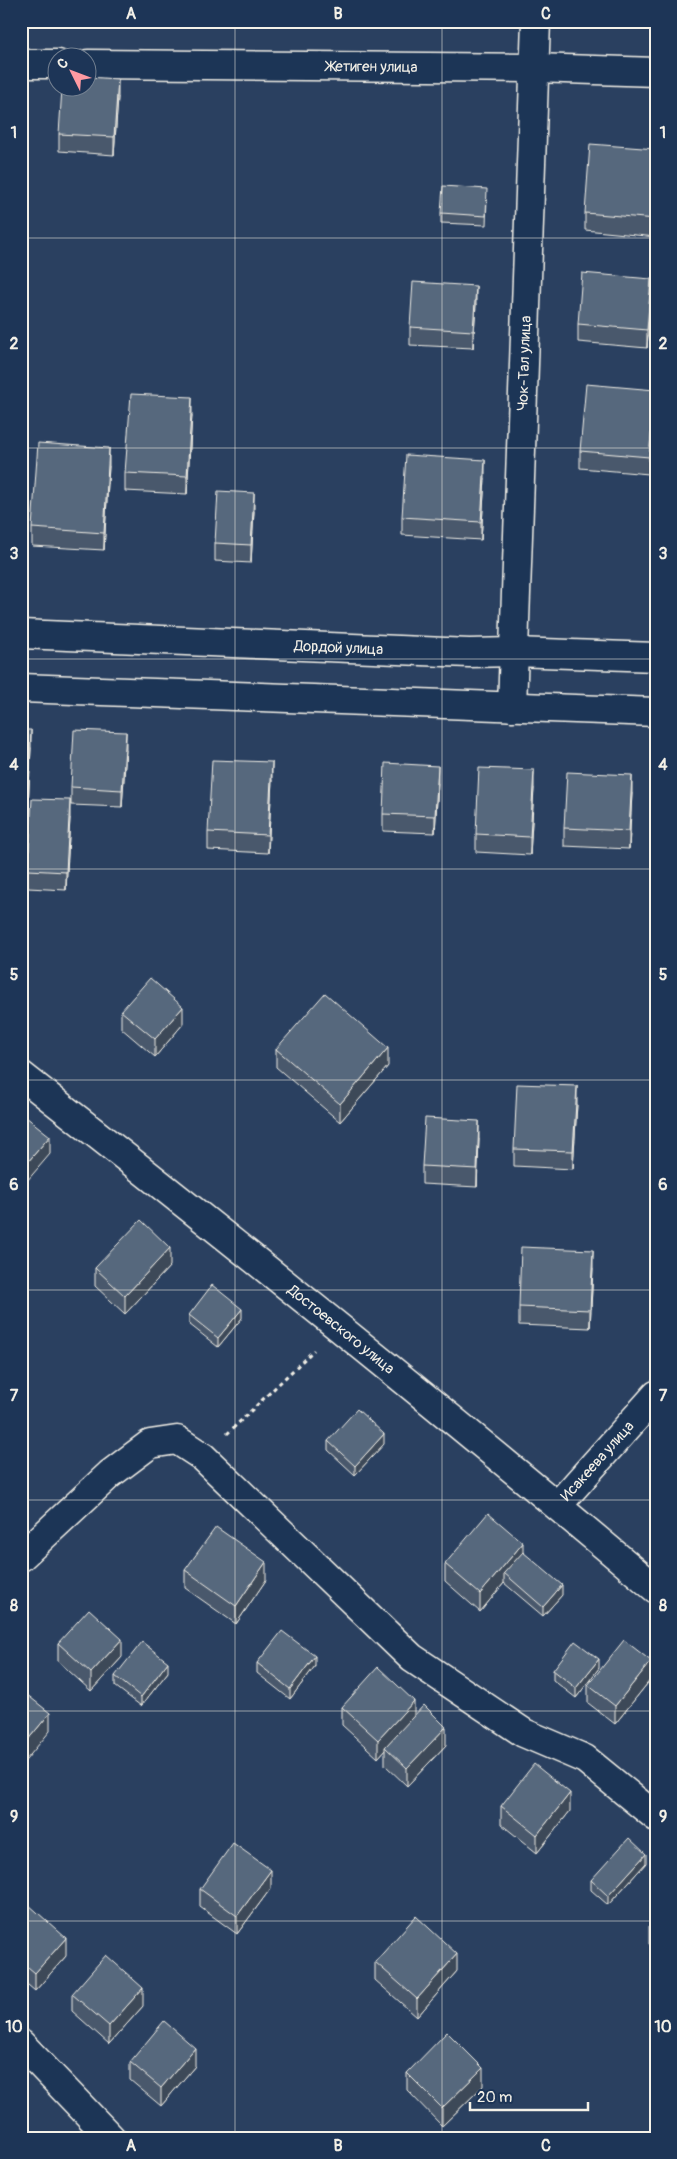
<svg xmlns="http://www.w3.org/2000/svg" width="677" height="2159" viewBox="0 0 677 2159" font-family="Pangolin,sans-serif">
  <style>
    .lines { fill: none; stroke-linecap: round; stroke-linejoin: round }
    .street-casing { stroke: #f4f1e8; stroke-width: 31 }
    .secondary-casing { stroke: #f4f1e8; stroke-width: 31 }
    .path { stroke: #f4f1e8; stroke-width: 3; stroke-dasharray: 4 4; stroke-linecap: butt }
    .street { stroke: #1d3557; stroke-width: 28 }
    .secondary { stroke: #1d3557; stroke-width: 28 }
    .wall { fill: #4a596c; stroke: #f4f1e8 }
    .shaded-wall { fill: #3c4858; stroke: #f4f1e8 }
    .building { fill: #56677d; stroke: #f4f1e8 }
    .grid { fill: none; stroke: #f4f1e8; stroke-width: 1; stroke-opacity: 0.55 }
    .labels { text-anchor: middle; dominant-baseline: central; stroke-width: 4.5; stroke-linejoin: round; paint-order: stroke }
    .street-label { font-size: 15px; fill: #f4f1e8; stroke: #1d3557 }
    .neatline { fill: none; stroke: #f4f1e8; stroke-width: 2 }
    .grid-label { font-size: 16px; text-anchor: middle; font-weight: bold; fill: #f4f1e8 }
  </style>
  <rect width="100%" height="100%" fill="#2a4060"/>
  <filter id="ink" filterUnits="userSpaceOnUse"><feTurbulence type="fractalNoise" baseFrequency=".02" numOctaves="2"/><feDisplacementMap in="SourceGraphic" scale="10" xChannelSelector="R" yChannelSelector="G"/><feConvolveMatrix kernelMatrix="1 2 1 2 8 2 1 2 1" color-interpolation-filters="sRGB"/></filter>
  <g filter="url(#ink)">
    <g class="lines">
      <defs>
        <g id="street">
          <path d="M21,64h37"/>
          <path id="s1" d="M88,64l446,4 122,4"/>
          <path id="s2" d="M512,707l24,-686"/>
          <path id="s3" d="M558,1505l98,-110"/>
          <path d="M21,1557l89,-83 40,-30 27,-4 26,17 209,201 112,75 61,26 71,58"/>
          <path d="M21,2044l90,94"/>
        </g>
        <g id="secondary">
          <path id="s4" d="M21,634l448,19 45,-1 142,5"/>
          <path d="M21,688l635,24"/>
          <path id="s5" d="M21,1075c215,168 427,338 635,514"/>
        </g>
      </defs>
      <!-- street casing -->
      <use href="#street" class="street-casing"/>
      <!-- secondary casing -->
      <use href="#secondary" class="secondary-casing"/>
      <!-- path -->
      <path class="path" d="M227,1434l87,-84"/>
      <!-- street -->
      <use href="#street" class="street"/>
      <!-- secondary -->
      <use href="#secondary" class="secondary"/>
    </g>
    <!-- wall -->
    <path class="wall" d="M118,97l-4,58 -55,-4v-17z
      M656,149v88l-71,-7v-17z
      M487,199l-1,26 -45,-2v-10z
      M651,297l-4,51 -69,-6v-18z
      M476,304l-3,44 -63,-3v-18z
      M655,407l-6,67 -69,-6v-17z
      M192,415l-5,79 -62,-3v-18z
      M109,466l-5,84 -72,-4v-18z
      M485,478l-4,62 -79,-5v-18z
      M254,511l-3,52 -36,-2v-18z
      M21,730l10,18 -3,59 -7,-1z
      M126,750l-4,57 -51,-2v-18z
      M272,780l-4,73 -60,-3v-18z
      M438,783l-3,50 -52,-2v-17z
      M534,788l-4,67 -54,-3v-18z
      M632,793l-3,56 -65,-3v-18z
      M70,818l-4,72 -38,-2v-18z
      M121,1011l62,13 -28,33 -34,-29z
      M276,1049l112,17 -48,56 -64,-55z
      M577,1104l-4,65 -59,-3v-17z
      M479,1139l-2,48 -55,-3v-18z
      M170,1266l-45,48 -30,-28v-18z
      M593,1268l-3,60 -71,-3v-18z
      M189,1315l53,3 -24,29 -29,-23z
      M328,1441l56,3 -29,31 -27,-25z
      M523,1552l39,43 -19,21 -39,-33 -24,29 -35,-31v-17z
      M185,1570l81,10 -30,44 -51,-36z
      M58,1643l64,14 -31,34 -33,-30z
      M257,1663l58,3 -25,33 -33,-26z
      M599,1668l-23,30 -23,-18v-10z
      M168,1672l-27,34 -26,-20v-10z
      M651,1679l-36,45 -27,-21v-18z
      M342,1707l72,9 32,29 -39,41 -22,-21v-15l-7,8 -36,-33z
      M501,1806l69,5 -33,42 -36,-29z
      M646,1863l-38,42 -17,-15v-10z
      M271,1888l-34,46 -37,-27v-18z
      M21,1912l45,44 -31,35 -14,-12z
      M656,1918v31l-7,-5v-18z
      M375,1962l82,9 -40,46 -42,-37z
      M72,1994l71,12 -34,38 -37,-33z
      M130,2062l65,4 -34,40 -31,-26z
      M407,2073l76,13 -41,40 -35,-36z"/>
    <!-- shaded-wall -->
    <path class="shaded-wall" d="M118,79v18l-4,58v-18z
      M651,279v18l-4,51v-18z
      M476,286v18l-3,44v-17z
      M655,390v17l-6,67v-17z
      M192,397v18l-5,79v-18z
      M109,448v18l-5,84v-17z
      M485,460v18l-4,62v-18z
      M254,493v18l-3,52v-18z
      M31,730v18l-3,59v-18z
      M126,732v18l-4,57v-17z
      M272,762v18l-4,73v-18z
      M438,766v17l-3,50v-17z
      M534,770v18l-4,67v-18z
      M632,775v18l-3,56v-18z
      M70,800v18l-4,72v-18z
      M183,1007v17l-28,33v-18z
      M388,1048v18l-48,56v-18z
      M577,1086v18l-4,65v-18z
      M479,1121v18l-2,48v-18z
      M50,1136v18l-29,34v-18z
      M170,1248v18l-45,48v-18z
      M593,1250v18l-3,60v-18z
      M242,1309v9l-24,29v-9z
      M384,1434v10l-29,31v-9z
      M523,1543v18l-19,12v10l-24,29v-18z
      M266,1562v18l-30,44v-18z
      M562,1585v10l-19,21v-9z
      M122,1639v18l-31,34v-18z
      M315,1656v10l-25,33v-10z
      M599,1659v9l-23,30v-10z
      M651,1661v18l-36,45v-18z
      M168,1662v10l-27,34v-9z
      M414,1701v17l-29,29v3l-7,8v-18z
      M50,1713v18l-29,35v-18z
      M446,1727v18l-39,41v-18z
      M570,1793v18l-33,42v-18z
      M646,1854v9l-38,42v-9z
      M271,1870v18l-34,46v-18z
      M66,1938v18l-31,35v-18z
      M457,1954v17l-40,46v-18z
      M143,1988v18l-34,38v-18z
      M195,2048v18l-34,40v-18z
      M483,2068v18l-41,40v-18z"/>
    <!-- building -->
    <path class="building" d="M88,77l30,2 -4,58 -55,-3 3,-46h26z
      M590,144l66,5v70l-71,-6z
      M443,186l44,3 -1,27 -45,-3z
      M582,273l69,6 -4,51 -69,-6z
      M413,282l63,4 -3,45 -63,-4z
      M586,384l69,6 -6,67 -69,-6z
      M131,394l61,3 -5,79 -62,-3z
      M38,443l71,5 -5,85 -72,-5z
      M406,455l79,5 -4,62 -79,-5z
      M218,491l36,2 -3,52 -36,-2z
      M21,730h10l-3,59h-7z
      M74,730l52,2 -4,58 -51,-3z
      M212,760l60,2 -4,73 -60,-3z
      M385,763l53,3 -3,50 -52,-2z
      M479,768l55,2 -4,67 -54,-3z
      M567,772l65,3 -3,56 -65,-3z
      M32,799l38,1 -4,72 -38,-2z
      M150,978l33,29 -28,32 -34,-28z
      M325,993l63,55 -48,56 -64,-55z
      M517,1084l60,2 -4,65 -59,-2z
      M21,1113l29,23 -29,34z
      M425,1118l54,3 -2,48 -55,-3z
      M141,1220l29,28 -45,48 -30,-28z
      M521,1247l72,3 -3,60 -71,-3z
      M212,1285l30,24 -24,29 -29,-23z
      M357,1409l27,25 -29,32 -27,-25z
      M488,1513l35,30 -43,51 -35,-30z
      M216,1527l50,35 -30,44 -51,-36z
      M523,1552l39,33 -19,22 -39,-34z
      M89,1609l33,30 -31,34 -33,-30z
      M282,1631l33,25 -25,33 -33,-26z
      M624,1640l27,21 -36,45 -27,-21z
      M575,1641l24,18 -23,29 -23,-18z
      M142,1642l26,20 -27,35 -26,-21z
      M378,1667l36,34 -36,39 -36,-33z
      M21,1690l29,23 -29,35z
      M424,1705l22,22 -39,41 -22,-21z
      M534,1764l36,29 -33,42 -36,-29z
      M629,1838l17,16 -38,42 -17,-16z
      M233,1843l38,27 -34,46 -37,-27z
      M28,1904l38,34 -31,35 -14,-12v-49z
      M416,1916l41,38 -40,45 -42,-37z
      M656,1918v13l-7,-5z
      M106,1955l37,33 -34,38 -37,-32z
      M164,2021l31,27 -34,40 -31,-26z
      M447,2032l36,36 -41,40 -35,-35z"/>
  </g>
  <!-- grid -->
  <path class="grid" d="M235,21v2117M442,21v2117M21,238h635M21,448h635M21,659h635M21,869h635M21,1080h635M21,1290h635M21,1500h635M21,1711h635M21,1921h635"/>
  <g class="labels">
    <!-- street labels -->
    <g class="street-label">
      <text stroke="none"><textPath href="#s1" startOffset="284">Жетиген улица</textPath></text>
      <text stroke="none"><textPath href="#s2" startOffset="344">Чок-Тал улица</textPath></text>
      <text stroke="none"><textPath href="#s4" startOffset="318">Дордой улица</textPath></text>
      <text stroke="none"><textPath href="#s5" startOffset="409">Достоевского улица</textPath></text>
      <text stroke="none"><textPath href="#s3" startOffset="59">Исакеева улица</textPath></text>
    </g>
  </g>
  <!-- margin -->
  <rect width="677" height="2159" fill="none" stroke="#1d3557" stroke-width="55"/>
  <!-- north arrow -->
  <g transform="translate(72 72) rotate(312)"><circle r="24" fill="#1d3557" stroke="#738091"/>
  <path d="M0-4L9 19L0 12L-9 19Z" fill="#ff9aa2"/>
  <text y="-8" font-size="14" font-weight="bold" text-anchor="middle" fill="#f4f1e8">С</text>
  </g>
  <!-- scale -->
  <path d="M470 2102v8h118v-8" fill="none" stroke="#f4f1e8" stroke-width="2.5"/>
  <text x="477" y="2102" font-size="15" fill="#f4f1e8" stroke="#1d3557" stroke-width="4" paint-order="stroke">20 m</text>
  <rect x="28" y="28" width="622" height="2104" class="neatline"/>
  <g class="grid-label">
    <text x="131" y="19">A</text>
    <text x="338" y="19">B</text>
    <text x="546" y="19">C</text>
    <text x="14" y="138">1</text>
    <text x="663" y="138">1</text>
    <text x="14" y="349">2</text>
    <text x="663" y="349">2</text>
    <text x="14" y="559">3</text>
    <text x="663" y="559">3</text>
    <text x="14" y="770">4</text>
    <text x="663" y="770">4</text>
    <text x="14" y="980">5</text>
    <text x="663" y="980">5</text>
    <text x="14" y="1190">6</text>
    <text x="663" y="1190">6</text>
    <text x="14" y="1401">7</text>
    <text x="663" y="1401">7</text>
    <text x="14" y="1611">8</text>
    <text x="663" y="1611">8</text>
    <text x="14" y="1822">9</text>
    <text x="663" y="1822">9</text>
    <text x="14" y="2032">10</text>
    <text x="663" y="2032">10</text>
    <text x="131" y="2151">A</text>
    <text x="338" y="2151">B</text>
    <text x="546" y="2151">C</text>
  </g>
</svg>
